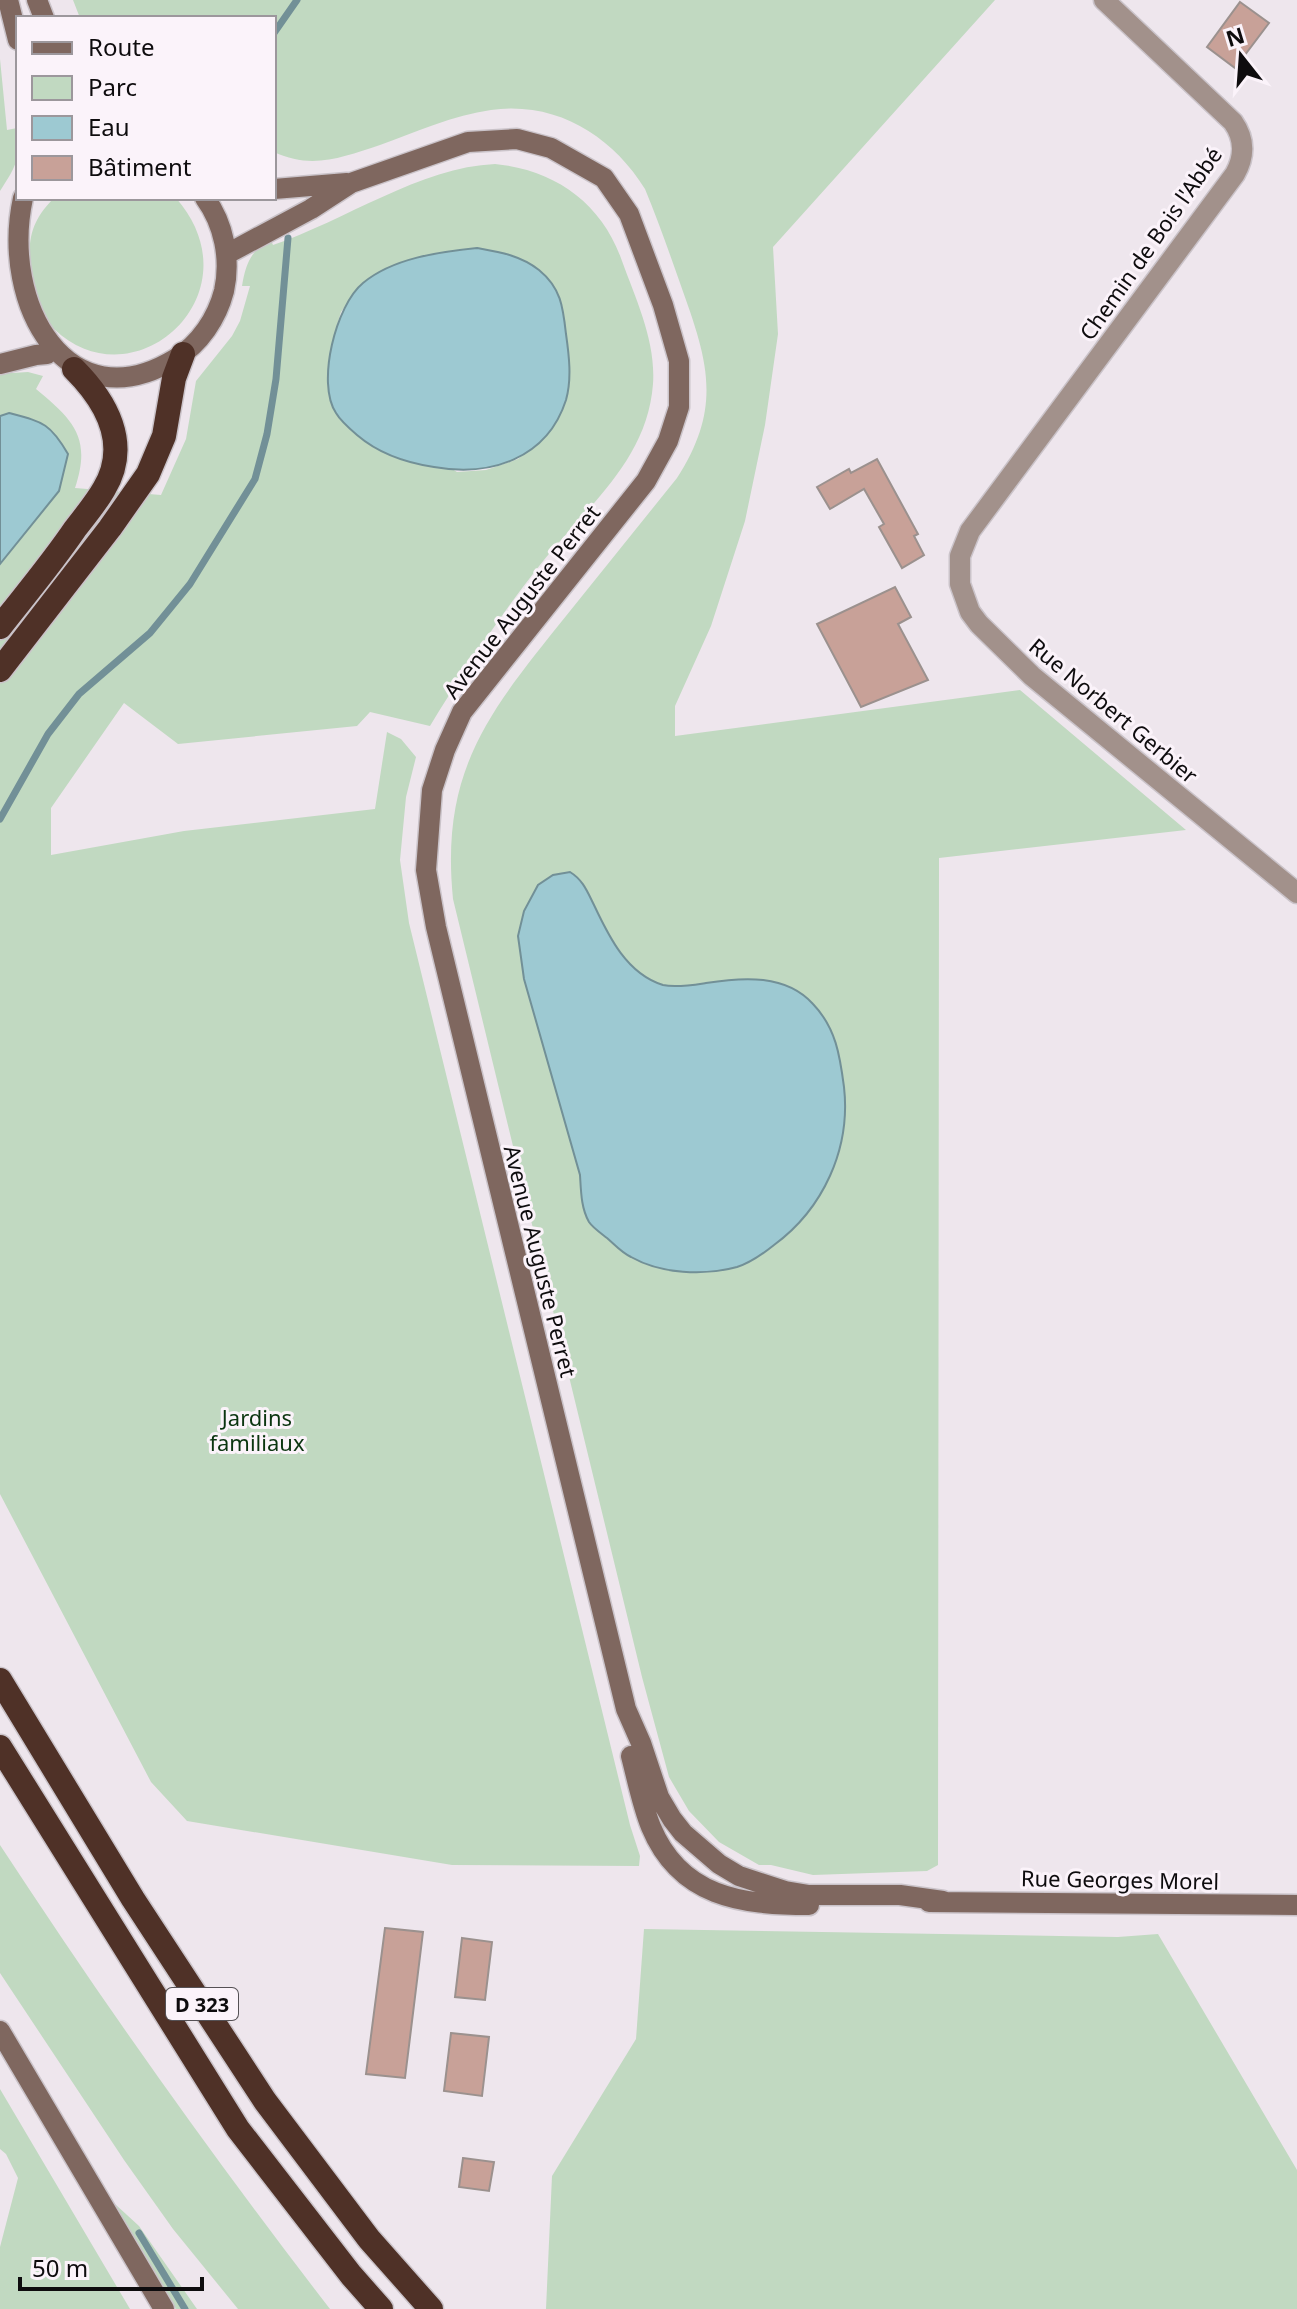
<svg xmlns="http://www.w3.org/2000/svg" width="1297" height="2309" viewBox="0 0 1297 2309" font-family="'Noto Sans',sans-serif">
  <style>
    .green { fill: #c1d9c1; fill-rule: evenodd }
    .water { fill: #9dc9d2; stroke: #729097; stroke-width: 2 }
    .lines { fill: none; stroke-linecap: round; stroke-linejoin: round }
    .stream { stroke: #729097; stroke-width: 7 }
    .building { fill: #c8a198; stroke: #9b918e; stroke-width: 2 }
    .street-casing { stroke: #cac3c9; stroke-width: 23 }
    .secondary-casing { stroke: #cac3c9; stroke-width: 23 }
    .highway-casing { stroke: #cac3c9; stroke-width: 27 }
    .street { stroke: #a2918b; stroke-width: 20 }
    .secondary { stroke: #7f675f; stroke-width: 20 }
    .highway { stroke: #4f3127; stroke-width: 24 }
    .labels { text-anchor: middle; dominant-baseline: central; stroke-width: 6; stroke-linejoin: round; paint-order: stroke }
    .shield { fill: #fbf3fa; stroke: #555155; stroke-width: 2 }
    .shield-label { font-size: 20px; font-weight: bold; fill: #0e0c0e }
    .street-label { font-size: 22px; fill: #0e0c0e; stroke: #fbf3fa }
    .park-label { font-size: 22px; fill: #0b3510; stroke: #fbf3fa }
  </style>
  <rect width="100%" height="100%" fill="#eee6ed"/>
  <!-- green -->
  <path class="green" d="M73,0h922l-222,247 5,87 -13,91 -20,96 -34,105 -36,80v30l345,-46 166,140 -247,28 -1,1007 -11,6 -114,4 -42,-10h-12l-40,-23 -30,-31 -20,-34 -27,-100 -189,-778c-13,-130 37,-188 113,-283 37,-46 74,-92 111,-138 47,-73 30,-119 3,-195 -11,-31 -22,-63 -35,-94 -33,-53 -88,-88 -154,-79 -37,5 -75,22 -111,35 -37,12 -68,25 -106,7v-134h-194z
    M0,59l7,71 10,-2c2,33 1,35 -17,63z
    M495,164c60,6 107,39 127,97 14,39 34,80 31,123 -6,80 -71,126 -117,186 -39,50 -73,102 -106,156l-60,-14 -13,14 -179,18 -54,-41 -73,105v47l133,-24 191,-22 12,-77 14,7 15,18 -10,40 -6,63 9,63 221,902 10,31 -1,10 -187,-1 -265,-44 -36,-39 -151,-288v-930l59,-73 -50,-78 -9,3v-58l12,15 16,-1 15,4 -7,13c37,31 56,48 39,99l86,7 25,-56 10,-58 36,-45 8,-15 10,-35h-8c4,-24 9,-34 28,-48l3,7c71,-24 148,-78 222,-81zM362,283l204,117 -18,33 -30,26 -32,11 -29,2 -128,-80 6,-60 6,-20z
    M54,198h122c83,95 -41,208 -122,131 -15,-13 -25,-33 -25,-53 0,-34 -1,-52 25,-78z
    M0,1845c104,159 214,314 330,464h-92l-65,-80 -49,-69 -124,-187z
    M644,1929l474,8 40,-3 139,236v139h-751l6,-133 84,-137z
    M0,2089l130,220h-130v-62l18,-69 -12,-24 -6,-5z
    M115,2204l24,22 58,83h-21z"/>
  <!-- water -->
  <path class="water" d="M477,248c22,4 43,7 62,22 22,18 24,37 27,64 3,21 6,45 0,66 -19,59 -76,77 -132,67 -27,-4 -56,-14 -77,-32 -7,-6 -17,-15 -21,-22 -20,-30 0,-108 27,-130 30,-25 76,-31 114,-35z
    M9,413c34,9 41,10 59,41l-9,37 -59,73v-148z
    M570,872c13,8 17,19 24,33 15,32 33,69 69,80 13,3 30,0 43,-2 37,-6 80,-9 107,21 23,24 27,52 31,83 7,62 -21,122 -70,158 -10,8 -24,18 -37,22 -33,9 -76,7 -106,-10 -9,-4 -16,-12 -24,-19 -5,-4 -14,-10 -18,-16 -8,-14 -8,-31 -9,-47l-56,-196 -6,-43 6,-25 14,-26 15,-10z"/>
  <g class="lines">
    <!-- stream -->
    <path class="stream" d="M274,33l23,-33
      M0,819l48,-85 31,-40 71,-61 40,-49 65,-105 12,-45 9,-55 12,-141
      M139,2233l46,76"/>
  </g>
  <!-- building -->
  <path class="building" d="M1240,2l29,21 -34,45 -28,-21z
    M877,459l41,75 -4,2 10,19 -22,13 -23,-41 5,-3 -20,-35 -34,20 -13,-22 32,-18 2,4z
    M895,587l16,30 -13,7 30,56 -67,27 -44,-83z
    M385,1928l38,4 -18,146 -39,-4z
    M462,1938l30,4 -7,58 -30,-3z
    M451,2033l38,4 -7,59 -38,-5z
    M463,2158l31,4 -5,29 -30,-4z"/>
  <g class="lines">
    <defs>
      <path id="street" d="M1104,0l129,122c12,17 12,34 2,52l-265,357 -10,25v28l10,28 9,12 53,52 265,217"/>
      <path id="secondary" d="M8,0l10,40
        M37,0l7,18
        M274,189l73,-6
        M23,198c-23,107 45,226 152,161 25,-15 42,-41 49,-68 7,-32 0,-67 -19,-93
        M227,254l84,-45 40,-26 117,-41 49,-3 34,9 53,30 25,36 34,91 16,56v46l-11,34 -22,40 -184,231 -17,38 -13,40 -6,80 10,57 190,782 15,34 18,54 13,22 11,14 36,31 20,12 46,15 24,4h91l43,6
        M0,364l36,-9 11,-1
        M631,1756c6,23 11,49 20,71 29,70 90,78 158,78
        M929,1902l368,3
        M0,2031l164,278"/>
      <path id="highway" d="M0,627c25,-32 52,-64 75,-98 10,-13 21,-26 29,-40 27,-45 2,-88 -30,-120
        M0,670l110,-142 38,-54 16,-38 10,-58 9,-24
        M0,1680l133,219 132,202 104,138 62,70
        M0,1747l238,382 113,146 30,34"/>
    </defs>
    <!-- street casing -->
    <use href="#street" class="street-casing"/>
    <!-- secondary casing -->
    <use href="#secondary" class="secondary-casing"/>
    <!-- highway casing -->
    <use href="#highway" class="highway-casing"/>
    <!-- street -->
    <use href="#street" class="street"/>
    <!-- secondary -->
    <use href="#secondary" class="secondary"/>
    <!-- highway -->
    <use href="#highway" class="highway"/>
  </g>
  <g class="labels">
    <!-- shield labels -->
    <rect class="shield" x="166" y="1988" width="72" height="32" rx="6"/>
    <g class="shield-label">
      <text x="202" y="2004">D 323</text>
    </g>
    <!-- street labels -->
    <g class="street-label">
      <text transform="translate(1150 243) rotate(-55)">Chemin de Bois l'Abbé</text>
      <text transform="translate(521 601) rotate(-52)">Avenue Auguste Perret</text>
      <text transform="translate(1114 710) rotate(40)">Rue Norbert Gerbier</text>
      <text transform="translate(541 1261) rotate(76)">Avenue Auguste Perret</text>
      <text transform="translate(1120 1879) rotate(1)">Rue Georges Morel</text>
    </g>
    <!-- park labels -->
    <g class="park-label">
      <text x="257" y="1417">Jardins<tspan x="257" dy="25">familiaux</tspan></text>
    </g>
  </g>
  <!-- legend -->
  <rect x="16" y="16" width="260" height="184" fill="#fbf3fa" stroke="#9c979c" stroke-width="2"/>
  <rect x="32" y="42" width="40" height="12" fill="#7f675f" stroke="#9c979c" stroke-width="2"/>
  <text x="88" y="56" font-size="24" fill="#0e0c0e">Route</text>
  <rect x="32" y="76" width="40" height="24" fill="#c1d9c1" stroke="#9c979c" stroke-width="2"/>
  <text x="88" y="96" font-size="24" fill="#0e0c0e">Parc</text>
  <rect x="32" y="116" width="40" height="24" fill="#9dc9d2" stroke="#9c979c" stroke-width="2"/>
  <text x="88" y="136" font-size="24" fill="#0e0c0e">Eau</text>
  <rect x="32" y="156" width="40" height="24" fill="#c8a198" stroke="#9c979c" stroke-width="2"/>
  <text x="88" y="176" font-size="24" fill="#0e0c0e">Bâtiment</text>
  <!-- north arrow -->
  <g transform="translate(1241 56) rotate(343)" stroke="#fbf3fa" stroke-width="6" paint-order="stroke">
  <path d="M0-6L14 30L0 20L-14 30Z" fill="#0e0c0e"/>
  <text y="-12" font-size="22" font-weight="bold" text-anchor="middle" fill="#0e0c0e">N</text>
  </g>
  <!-- scale -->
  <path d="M20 2277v12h182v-12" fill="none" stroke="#0e0c0e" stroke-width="4"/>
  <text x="32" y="2277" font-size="24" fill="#0e0c0e" stroke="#fbf3fa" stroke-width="6" paint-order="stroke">50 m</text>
</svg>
